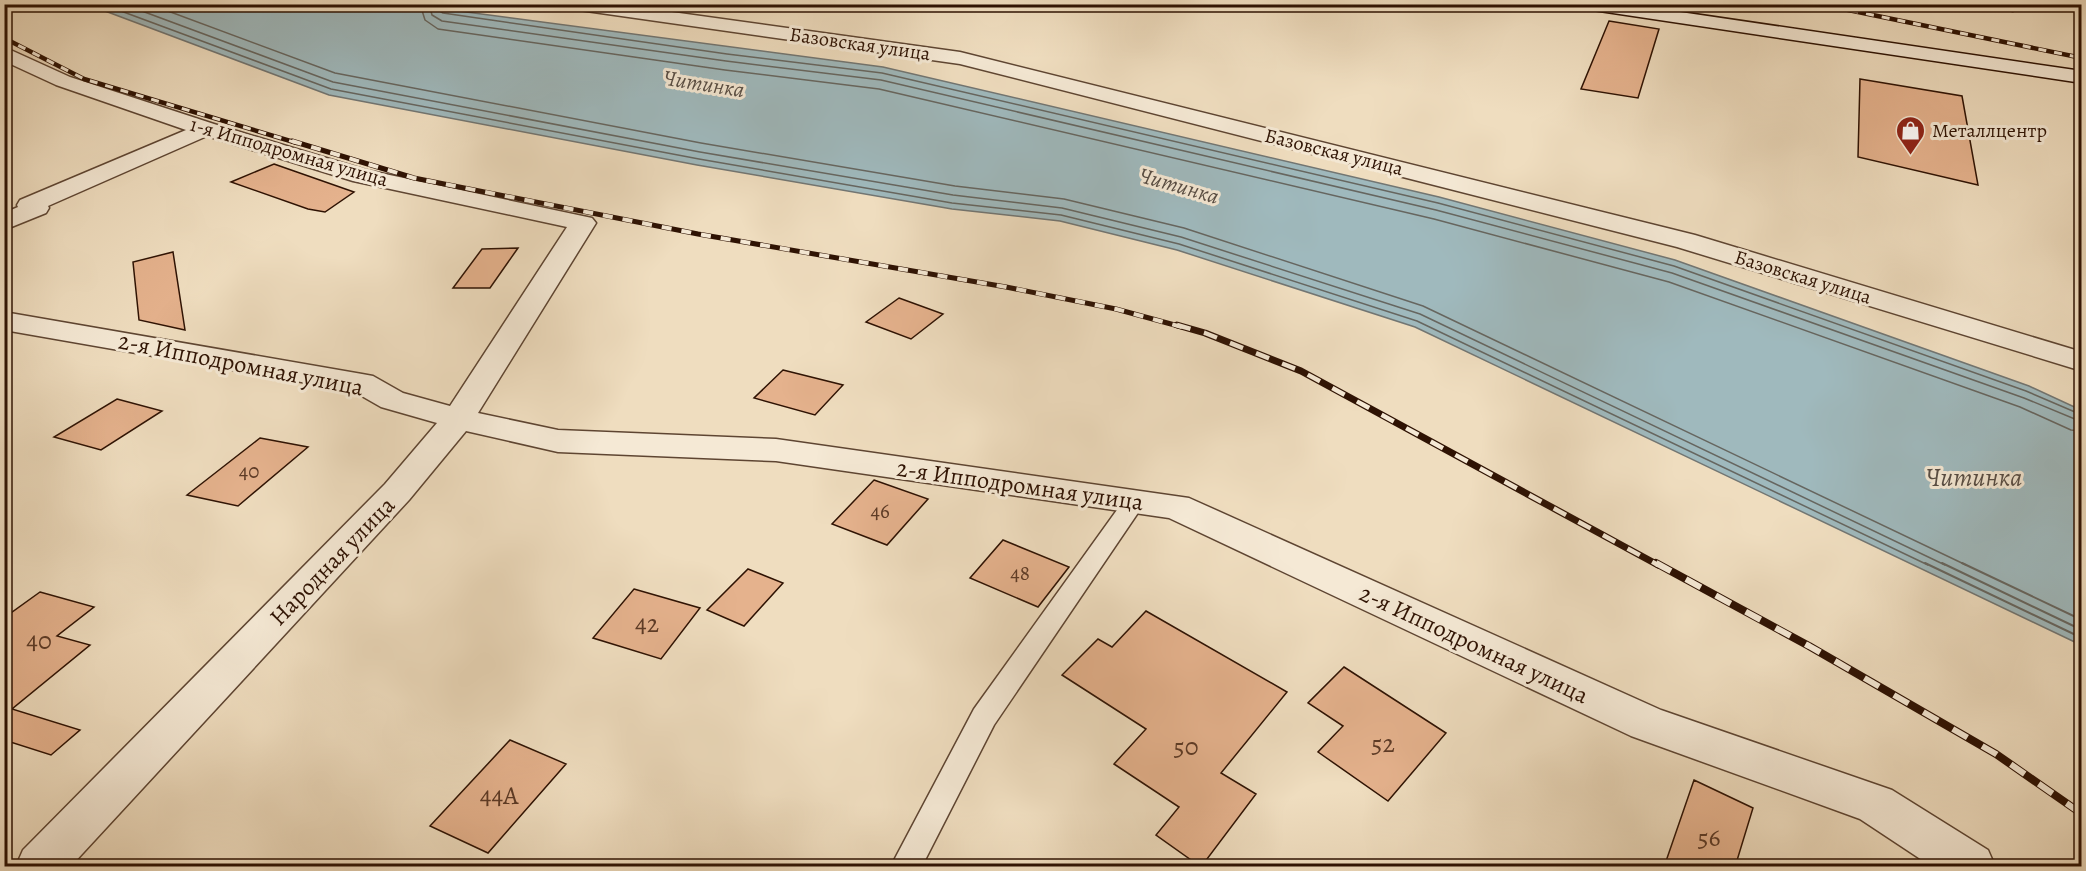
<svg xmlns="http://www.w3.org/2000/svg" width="2086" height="871" viewBox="0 0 2086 871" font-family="Alegreya,serif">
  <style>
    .water { fill: #9fb9bd; stroke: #727673; stroke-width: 1.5 }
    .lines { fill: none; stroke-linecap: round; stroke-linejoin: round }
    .shore-far1 { stroke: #666660; stroke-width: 1.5 }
    .shore { stroke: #666660; stroke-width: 2 }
    .building { fill: #e5b28d; stroke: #2e1203; stroke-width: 1.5 }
    .lane-casing { stroke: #5e4532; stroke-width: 3 }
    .street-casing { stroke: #5e4532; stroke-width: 3 }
    .secondary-casing { stroke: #2e1203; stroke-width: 3 }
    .lane { fill: #f5e9d5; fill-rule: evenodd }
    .street { fill: #f5e9d5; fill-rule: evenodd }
    .secondary { fill: #f5e9d5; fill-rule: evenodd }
    .rail-far3-casing { stroke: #2e1203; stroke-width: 4.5 }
    .rail-far2-casing { stroke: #2e1203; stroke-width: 5 }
    .rail-far1-casing { stroke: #2e1203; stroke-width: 7 }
    .rail-casing { stroke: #2e1203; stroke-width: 8 }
    .rail-far3 { stroke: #f5e9d5; stroke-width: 3; stroke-dasharray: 8; stroke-linecap: butt }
    .rail-far2 { stroke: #f5e9d5; stroke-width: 4; stroke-dasharray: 10; stroke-linecap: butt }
    .rail-far1 { stroke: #f5e9d5; stroke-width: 4.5; stroke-dasharray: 14; stroke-linecap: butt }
    .rail { stroke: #f5e9d5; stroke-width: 6; stroke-dasharray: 17; stroke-linecap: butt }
    .labels { text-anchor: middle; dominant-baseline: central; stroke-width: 6; stroke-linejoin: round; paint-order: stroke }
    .far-street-label { font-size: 20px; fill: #2e1203; stroke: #f5e9d5 }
    .far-poi-label { font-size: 20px; fill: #2e1203; stroke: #f5e9d5; text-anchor: start }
    .number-label { font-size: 21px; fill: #5c3a26 }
    .far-water-label { font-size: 22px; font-style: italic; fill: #564c44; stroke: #f5e9d5 }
    .street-label { font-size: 24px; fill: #2e1203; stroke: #f5e9d5 }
    .water-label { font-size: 26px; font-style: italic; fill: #564c44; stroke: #f5e9d5 }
    .near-number-label { font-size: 26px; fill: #5c3a26 }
  </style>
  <rect width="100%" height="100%" fill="#efddbf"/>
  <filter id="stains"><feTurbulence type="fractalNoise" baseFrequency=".00333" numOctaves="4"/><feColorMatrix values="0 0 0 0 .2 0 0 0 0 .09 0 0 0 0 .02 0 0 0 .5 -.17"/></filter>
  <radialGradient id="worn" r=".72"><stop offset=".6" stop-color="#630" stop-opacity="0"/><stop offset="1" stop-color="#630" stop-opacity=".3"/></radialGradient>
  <!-- water -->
  <path class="water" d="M89,5h324l470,62 556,130 236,63 354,126 52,24v235l-666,-318 -238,-77 -117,-29 -108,-12 -255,-44 -368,-70z"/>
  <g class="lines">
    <!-- shore-far1 -->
    <path class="shore-far1" d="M102,4l229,85 368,70 253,44 109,12 118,29 238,77 511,244
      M123,4l210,78 367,70 253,43 109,13 119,29 239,77 525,251
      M149,4l186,69 366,70 254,43 109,13 120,29 239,78 543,259
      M420,4l5,16 13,9 287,41 154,19 555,130 235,63 351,125 51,23 11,1
      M429,4l3,11 10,6 284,40 155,19 555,130 236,63 352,125 58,24
      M437,4l1,6 5,3 284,41 155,19 556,130 236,63 352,125 56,24"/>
    <!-- shore -->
    <path class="shore" d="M1925,563l157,75
      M1942,563l140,67
      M1962,563l120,57"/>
  </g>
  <!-- building -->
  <path class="building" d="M1609,21l50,8 -21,69 -57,-9z
    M1860,79l102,17 16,89 -120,-28z
    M274,164l80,28 -29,20 -17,-3 -77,-27z
    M518,248l-28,40h-37l29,-39z
    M173,252l12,78 -46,-10 -6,-58z
    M899,298l44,16 -32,25 -45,-17z
    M783,370l60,15 -28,30 -61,-17z
    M117,399l45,12 -61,39 -47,-13z
    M260,438l48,9 -70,59 -51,-11z
    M874,480l54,19 -41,46 -55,-21z
    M1003,540l66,27 -31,40 -68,-29z
    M748,569l35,14 -39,43 -37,-16z
    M634,589l66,19 -39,51 -68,-21z
    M40,592l54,15 -37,29 33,9 -78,64 68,21 -29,25 -47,-15v-122z
    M1146,611l141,81 -66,81 35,21 -55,73 -45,-32 23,-28 -65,-43 32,-35 -84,-54 36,-36 14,8z
    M1344,667l102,66 -58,68 -70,-49 25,-26 -35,-23z
    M510,740l56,24 -78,89 -58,-27z
    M1694,780l59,28 -18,59h-71z"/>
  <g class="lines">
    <defs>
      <path id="lane" d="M2007,4h11l1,4 -6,3 -4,-1z
        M1135,493l8,3 3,5 -152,224 -72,141h-31l83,-157 153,-213z"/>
      <path id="street" d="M564,4h50l346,48 735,183 387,117v19l-405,-124 -717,-183 -388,-55z
        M4,47l66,30 144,47 152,46 226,48 4,5 -118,190 80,17 218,9 413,59 472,212 231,80 96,60 7,16h-64l-71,-47 -229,-83 -462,-218 -393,-57 -218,-9 -92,-21 -57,69 -338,366h-55l7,-16 362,-366 52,-61 -56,-16 -28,-16 -349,-61v-18l358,62 11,2 30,17 47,13 117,-179 -214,-46 -146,-45 -159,70 1,2 -3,5 -42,17v-17l14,-6 -1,-2 3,-5 166,-70 -130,-45 -52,-24z"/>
      <path id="secondary" d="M1578,4h48l456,67v12l-496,-74z"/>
    </defs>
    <!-- lane casing -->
    <use href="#lane" class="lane-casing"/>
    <!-- street casing -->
    <use href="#street" class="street-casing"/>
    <!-- secondary casing -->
    <use href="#secondary" class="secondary-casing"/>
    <!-- lane -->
    <use href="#lane" class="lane"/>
    <!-- street -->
    <use href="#street" class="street"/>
    <!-- secondary -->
    <use href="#secondary" class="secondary"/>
    <defs>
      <path id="rail-far3" d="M1819,4l263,54
        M4,38l80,41 213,64"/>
      <path id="rail-far2" d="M292,141l122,37 284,56 308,53 110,22 66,18"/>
      <path id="rail-far1" d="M1177,325l28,8 96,38 357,194"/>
      <path id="rail" d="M1656,563l153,83 187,108 86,60"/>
    </defs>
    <!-- rail-far3 casing -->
    <use href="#rail-far3" class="rail-far3-casing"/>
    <!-- rail-far2 casing -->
    <use href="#rail-far2" class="rail-far2-casing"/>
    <!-- rail-far1 casing -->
    <use href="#rail-far1" class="rail-far1-casing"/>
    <!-- rail casing -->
    <use href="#rail" class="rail-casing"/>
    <!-- rail-far3 -->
    <use href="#rail-far3" class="rail-far3"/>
    <!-- rail-far2 -->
    <use href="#rail-far2" class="rail-far2"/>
    <!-- rail-far1 -->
    <use href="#rail-far1" class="rail-far1"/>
    <!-- rail -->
    <use href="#rail" class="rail"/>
  </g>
  <!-- icons -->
  <defs>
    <symbol id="shop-pin" viewBox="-11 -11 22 30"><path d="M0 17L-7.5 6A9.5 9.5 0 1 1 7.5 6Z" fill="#8f2418" stroke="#f5e9d5"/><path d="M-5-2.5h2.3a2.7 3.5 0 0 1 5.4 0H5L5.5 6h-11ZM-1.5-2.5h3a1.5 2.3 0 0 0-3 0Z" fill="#fff"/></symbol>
  </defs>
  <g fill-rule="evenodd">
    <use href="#shop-pin" x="1894" y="114" width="33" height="45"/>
  </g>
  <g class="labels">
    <!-- far-street labels -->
    <g class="far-street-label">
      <text transform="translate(860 44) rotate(8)">Базовская улица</text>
      <text transform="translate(289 152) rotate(16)">1-я Ипподромная улица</text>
      <text transform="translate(1334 152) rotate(14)">Базовская улица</text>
      <text transform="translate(1803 277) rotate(17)">Базовская улица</text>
    </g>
    <!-- far-poi labels -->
    <g class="far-poi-label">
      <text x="1932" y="130">Металлцентр</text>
    </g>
    <!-- number labels -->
    <g class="number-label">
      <text x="249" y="471">40</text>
      <text x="880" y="511">46</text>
      <text x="1020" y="573">48</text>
    </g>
    <!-- far-water labels -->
    <g class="far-water-label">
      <text transform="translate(704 84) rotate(9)">Читинка</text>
      <text transform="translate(1179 186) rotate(16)">Читинка</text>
    </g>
    <!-- street labels -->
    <g class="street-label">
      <text transform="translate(241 364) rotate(11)">2-я Ипподромная улица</text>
      <text transform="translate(1020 485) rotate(8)">2-я Ипподромная улица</text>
      <text transform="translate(332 561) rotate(-46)">Народная улица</text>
      <text transform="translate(1474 644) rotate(25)">2-я Ипподромная улица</text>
    </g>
    <!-- water labels -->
    <g class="water-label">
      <text x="1974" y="477">Читинка</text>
    </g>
    <!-- near-number labels -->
    <g class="near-number-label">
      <text x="647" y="623">42</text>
      <text x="39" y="640">40</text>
      <text x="1383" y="743">52</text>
      <text x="1186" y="746">50</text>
      <text x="499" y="795">44А</text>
      <text x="1709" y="837">56</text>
    </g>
  </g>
  <!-- margin -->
  <rect width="2086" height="871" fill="none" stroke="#efddbf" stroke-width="24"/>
  <rect x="6" y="6" width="2074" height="859" fill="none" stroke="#2e1203" stroke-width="3"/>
  <rect x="12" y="12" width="2062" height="847" fill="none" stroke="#2e1203" stroke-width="1.5"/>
  <rect width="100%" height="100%" filter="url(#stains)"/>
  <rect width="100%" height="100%" fill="url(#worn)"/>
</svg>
